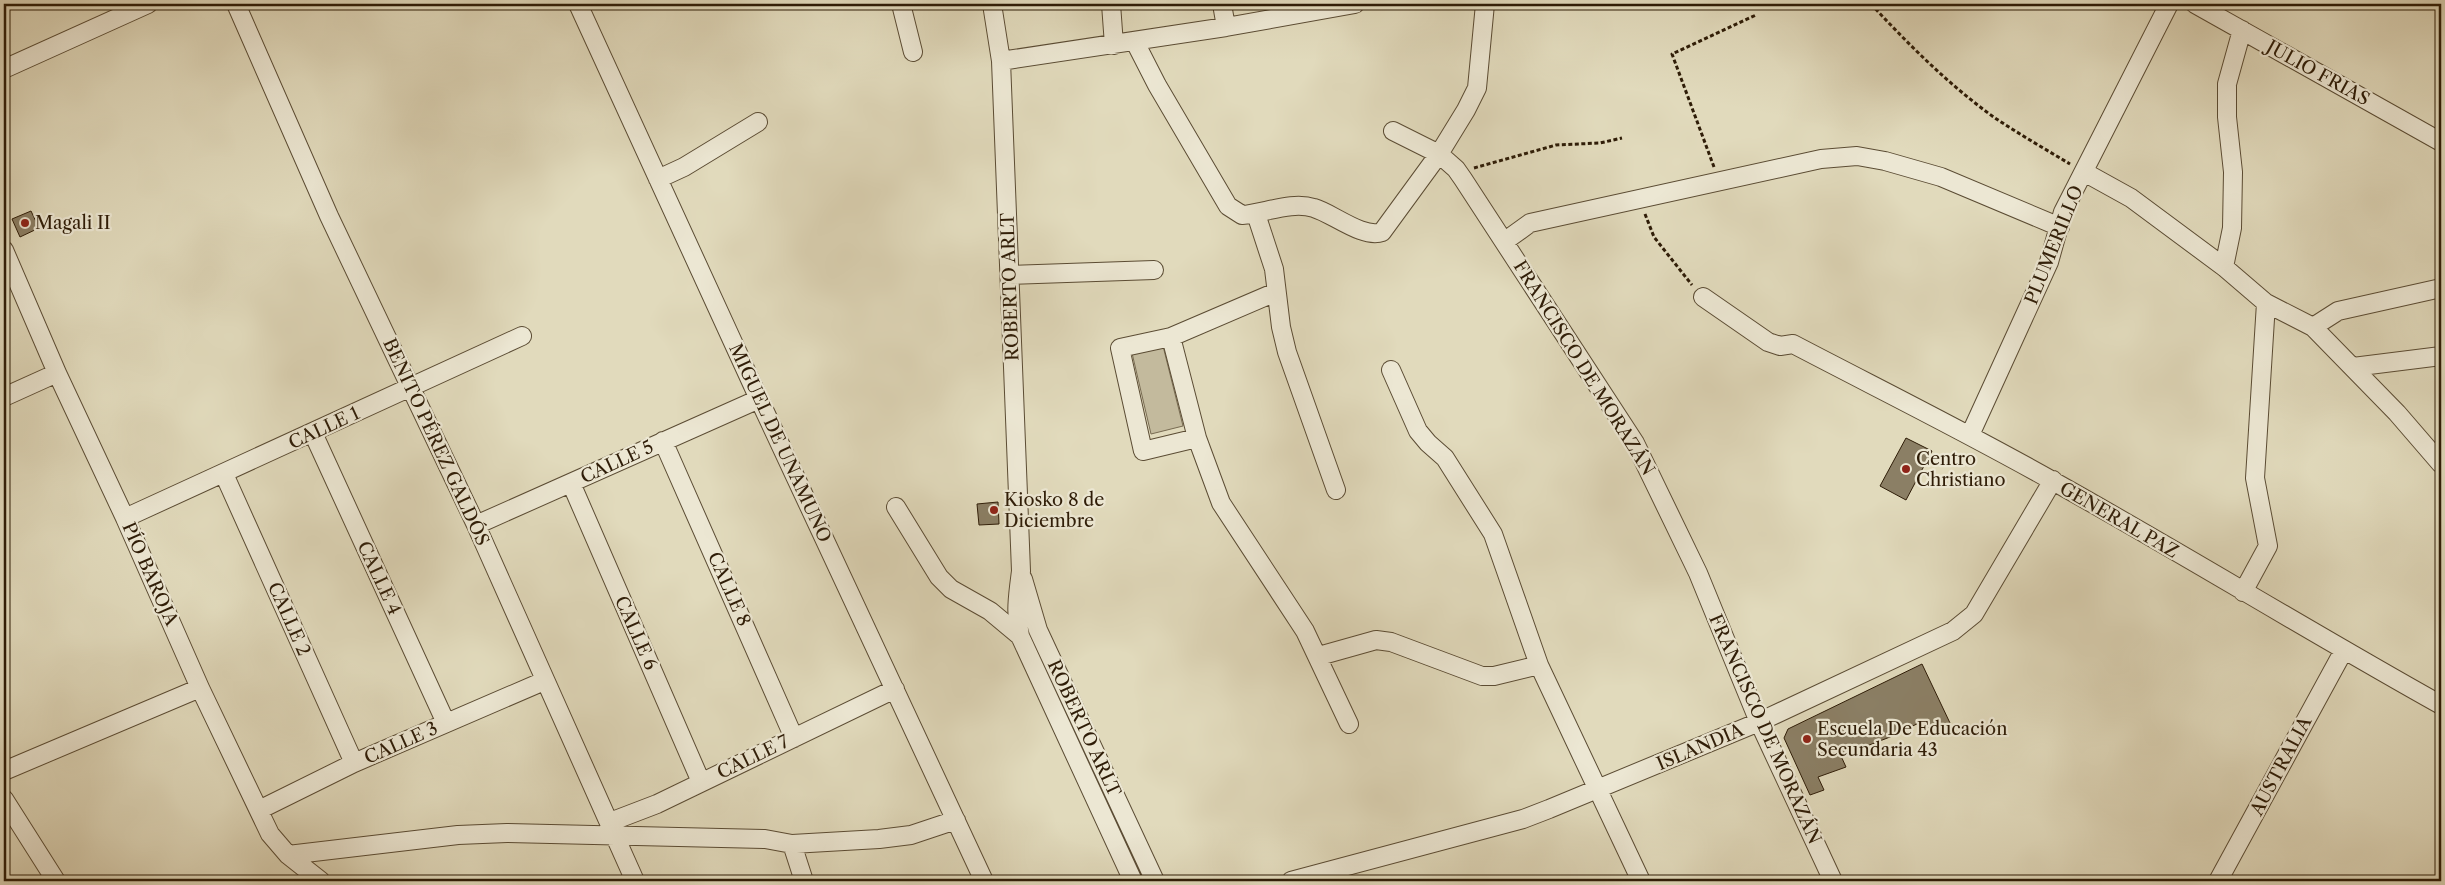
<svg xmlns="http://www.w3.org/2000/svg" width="2445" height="885" viewBox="0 0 2445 885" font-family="'Libre Caslon Text',serif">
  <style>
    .green { fill: #c3ba9d; stroke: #786b52 }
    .building { fill: #8b7f65; stroke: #2e1c07 }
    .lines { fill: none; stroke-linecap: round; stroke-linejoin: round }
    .minor-casing { stroke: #5b4c34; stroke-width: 20 }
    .path { stroke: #2e1c07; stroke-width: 3; stroke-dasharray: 4 2.5; stroke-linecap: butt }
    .minor { stroke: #ece7d3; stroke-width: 18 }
    .poi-dot { fill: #8f2418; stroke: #ece7d3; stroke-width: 2 }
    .labels { text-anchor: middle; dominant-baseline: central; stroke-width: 4.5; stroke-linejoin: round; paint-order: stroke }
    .street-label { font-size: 18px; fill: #2e1c07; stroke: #ece7d3 }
    .poi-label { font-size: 18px; fill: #2e1c07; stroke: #ece7d3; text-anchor: start }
  </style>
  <rect width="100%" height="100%" fill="#e1dabc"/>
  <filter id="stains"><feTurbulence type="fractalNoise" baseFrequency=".004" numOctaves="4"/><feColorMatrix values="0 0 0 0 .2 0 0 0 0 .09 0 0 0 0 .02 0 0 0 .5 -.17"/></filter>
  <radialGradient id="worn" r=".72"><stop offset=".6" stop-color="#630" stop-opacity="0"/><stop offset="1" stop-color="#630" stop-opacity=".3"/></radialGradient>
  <!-- green -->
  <path class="green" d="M1163,346l20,80 -32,8 -19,-81z"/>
  <!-- building -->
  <path class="building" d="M31,211l8,17 -19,9 -8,-18z
    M1906,438l26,13 -26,49 -26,-14z
    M998,502l1,22 -20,1 -2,-21z
    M1922,664l28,59 -18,10 -7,-13 -35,17 -49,19 5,11 -28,10 6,13 -14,5 -26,-57 4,-9z"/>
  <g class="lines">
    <defs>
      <path id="minor" d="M236,4l93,212 147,309 159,356
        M578,4l181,395 225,482
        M901,4l12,48
        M992,4l9,57 20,510c-3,23 -6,42 -1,65l113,245
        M1111,4l3,41
        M1222,4l4,23
        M1485,4l-8,84 -11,22 -27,44 17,15 7,10 172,264 63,130 61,149 74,159
        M2195,4l246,138
        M1135,42l22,43 71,121 14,9c23,-2 50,-14 72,-7 18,5 49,31 68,24l57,-78 -46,-23
        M1001,61l225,-34 129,-23
        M4,69l144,-65
        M2084,172l47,26 93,69 42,36 47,24 84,86 44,51
        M658,179l26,-12 74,-45
        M1256,214l18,55 7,58 6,25 49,138
        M1505,241l25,-18 291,-64 36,-3 28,5 56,16 119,50
        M4,250l53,123 68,145 75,170 70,146 18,21 33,26
        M2224,267l8,-39 1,-56 -6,-55v-33l15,-54
        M1009,275l145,-5
        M1703,297l65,45 12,4 13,-2c86,45 173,88 258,136 131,73 259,152 390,225
        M2313,327l25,-16 103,-23
        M1171,337l26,101 24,65 84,128 44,93
        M2353,367l88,-11
        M1391,370l27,61 10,12 17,15 48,76 46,131 102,216
        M4,397l53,-24
        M313,433l133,290
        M1970,435l79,-173 14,-50 106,-208
        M1197,438l-54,13 -23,-103 51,-11 105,-45
        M663,441l131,297
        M224,474l130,289
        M571,483l130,299
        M896,507l43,70 12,12 39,22 30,25
        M125,518l397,-182
        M476,525l283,-126
        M1023,579l15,51 117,251
        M2243,592l25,-46 -13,-68 11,-175
        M1319,656l57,-16 15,2 91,34h12l45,-11
        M4,771l196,-83
        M4,799l52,82
        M259,810l95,-47 190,-82
        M610,822l47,-18 238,-115
        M792,844l12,37
        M288,855l170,-20 49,-2 258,6 27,5 87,-5 32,-4 45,-15
        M1291,881l232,-62 26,-10 210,-87 194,-91 21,-17 79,-134
        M2218,881l126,-231"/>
    </defs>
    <!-- minor casing -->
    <use href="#minor" class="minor-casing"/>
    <!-- path -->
    <path class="path" d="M1871,4c38,41 78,81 124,114 24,16 50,31 75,46
      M1714,167l-42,-113 84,-39
      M1474,168l82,-23 44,-2 22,-5
      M1645,214l9,23 38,48"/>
    <!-- minor -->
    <use href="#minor" class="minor"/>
  </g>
  <!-- markers -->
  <g class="poi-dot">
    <circle cx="25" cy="223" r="5"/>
    <circle cx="1906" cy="469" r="5"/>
    <circle cx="994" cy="510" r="5"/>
    <circle cx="1807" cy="739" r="5"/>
  </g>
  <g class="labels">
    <!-- street labels -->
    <g class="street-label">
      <text transform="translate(2318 73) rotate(29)">JULIO FRIAS</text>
      <text transform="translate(2054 245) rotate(-68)">PLUMERILLO</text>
      <text transform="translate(1010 287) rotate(-92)">ROBERTO ARLT</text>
      <text transform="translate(1584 368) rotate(58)">FRANCISCO DE MORAZÁN</text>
      <text transform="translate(324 428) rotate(-25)">CALLE 1</text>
      <text transform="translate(436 442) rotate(65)">BENITO PÉREZ GALDÓS</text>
      <text transform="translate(780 443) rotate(65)">MIGUEL DE UNAMUNO</text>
      <text transform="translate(617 462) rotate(-25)">CALLE 5</text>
      <text transform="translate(2119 520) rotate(30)">GENERAL PAZ</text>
      <text transform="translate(150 574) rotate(66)">PÍO BAROJA</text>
      <text transform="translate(379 578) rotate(65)">CALLE 4</text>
      <text transform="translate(729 589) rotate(66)">CALLE 8</text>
      <text transform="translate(289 619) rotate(66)">CALLE 2</text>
      <text transform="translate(636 633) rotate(66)">CALLE 6</text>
      <text transform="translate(1084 728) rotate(65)">ROBERTO ARLT</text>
      <text transform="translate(1765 729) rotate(66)">FRANCISCO DE MORAZÁN</text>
      <text transform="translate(401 743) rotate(-24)">CALLE 3</text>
      <text transform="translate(1700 747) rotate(-23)">ISLANDIA</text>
      <text transform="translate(753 757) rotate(-26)">CALLE 7</text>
      <text transform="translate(2281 766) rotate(-62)">AUSTRALIA</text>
    </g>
    <!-- poi labels -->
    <g class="poi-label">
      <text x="35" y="223">Magali II</text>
      <text x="1916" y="459">Centro<tspan x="1916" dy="21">Christiano</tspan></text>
      <text x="1004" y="500">Kiosko 8 de<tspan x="1004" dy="21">Diciembre</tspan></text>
      <text x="1817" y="729">Escuela De Educación<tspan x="1817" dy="21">Secundaria 43</tspan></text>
    </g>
  </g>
  <!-- margin -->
  <rect width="2445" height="885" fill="none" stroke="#e1dabc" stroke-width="20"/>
  <rect x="5" y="5" width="2435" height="875" fill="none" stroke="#2e1c07" stroke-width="2.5"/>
  <rect x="10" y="10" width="2425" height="865" fill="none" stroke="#2e1c07"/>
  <rect width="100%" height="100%" filter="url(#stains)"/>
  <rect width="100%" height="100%" fill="url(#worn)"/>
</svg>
